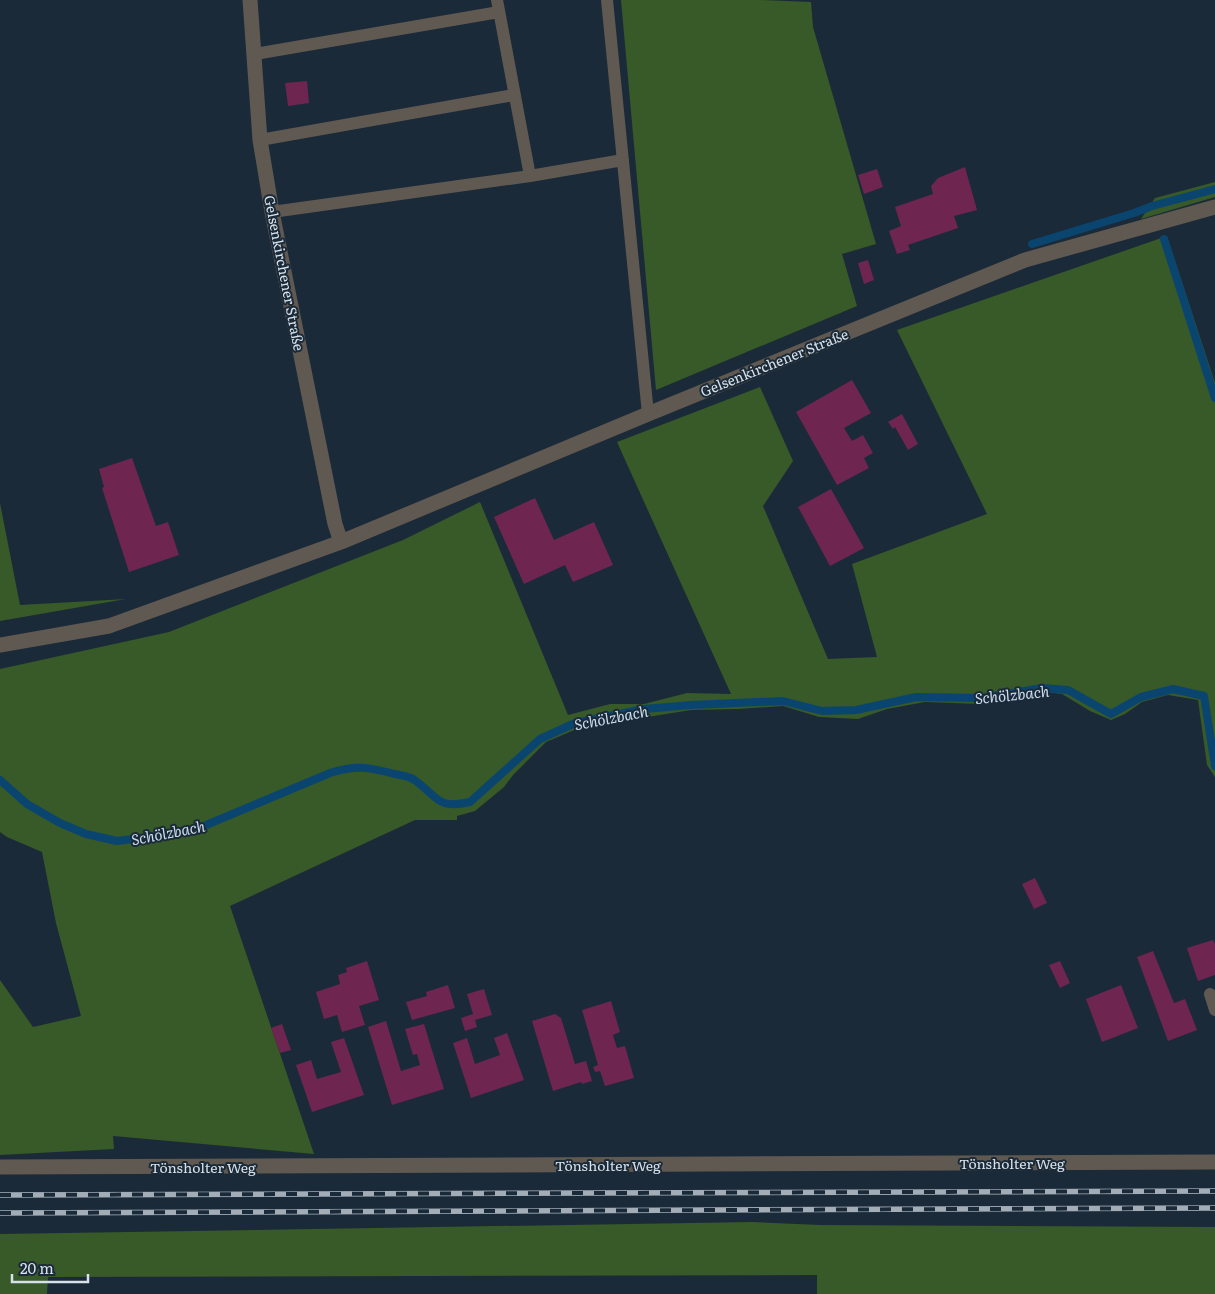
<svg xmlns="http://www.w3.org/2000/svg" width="1215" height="1294" viewBox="0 0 1215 1294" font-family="Literata,serif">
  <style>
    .green { fill: #385928 }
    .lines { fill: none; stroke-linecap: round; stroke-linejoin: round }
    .stream { stroke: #0a4570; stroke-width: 8 }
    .building { fill: #6e2550 }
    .lane { stroke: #605951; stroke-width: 12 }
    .street { stroke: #605951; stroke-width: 15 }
    .rail-casing { stroke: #a2adb8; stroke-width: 5.5 }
    .rail { stroke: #1b2a38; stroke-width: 4; stroke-dasharray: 11; stroke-linecap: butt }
    .labels { text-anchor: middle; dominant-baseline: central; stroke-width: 4; stroke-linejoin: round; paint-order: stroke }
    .street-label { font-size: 14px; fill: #d7e1ea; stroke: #1b2a38 }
    .water-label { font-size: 15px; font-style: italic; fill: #cbdded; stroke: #1b2a38 }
  </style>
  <rect width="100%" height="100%" fill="#1b2a38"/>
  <!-- green -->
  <path class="green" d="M621,0h139l51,2 2,25 63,217 -34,10 15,52 -201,84z
    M1215,182v15l-74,22 14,-21z
    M1167,236l48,147v394l-8,-12 -9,-65 -30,-5 -26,7 -17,12 -14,6 -21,-9 -28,-17 -19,-2 -20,6 -43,6 -55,-2 -38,7 -29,10 -39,-2 -36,-11 -45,3 -47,1 -112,18 -33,14 -33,33 -9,12 -29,24 -18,5v4h-42l-185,86 84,248 -201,-18 1,13 -114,6v-175l33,47 48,-11 -25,-93 -14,-71 -35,-15 -7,-5v-163l169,-37 234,-92 77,-38 88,213 42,-11h34l43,-11 44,1 -114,-252 143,-55 33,74 -30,45 65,153 49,-2 -25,-93 135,-50 -90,-184z
    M0,503l20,102 106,-6 -126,22z
    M752,1222l68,3 395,2v67h-398v-19l-769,2 -1,17h-47v-60z"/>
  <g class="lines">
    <!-- stream -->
    <path class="stream" d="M1164,239l51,159
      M1032,244l102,-31 18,-7 63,-17
      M0,780l27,24 33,19 26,11 31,7 40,-5 42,-8 131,-55c26,-8 38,-6 65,1 6,1 13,2 18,5 25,17 23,31 57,23l70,-63 35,-16 69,-14 47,-4 92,-4 39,10 34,-1 60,-13 66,1 60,-10 26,2 43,24 30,-17 32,-8 31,7 11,70"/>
  </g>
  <!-- building -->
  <path class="building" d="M307,81l2,22 -21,3 -3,-23z
    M965,167l12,43 -23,6 4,12 -50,17 2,5 -13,4 -8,-23 12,-5 -6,-19 38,-13 -2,-8 7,-8z
    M877,169l6,18 -19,7 -6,-19z
    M868,260l6,20 -10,4 -6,-21z
    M852,380l19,33 -27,15 8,13 11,-6 10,18 -9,5 5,10 -32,17 -41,-73z
    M902,414l16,30 -10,6 -13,-23 -2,2 -5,-7z
    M132,458l24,68 12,-4 11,33 -50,17 -27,-84 2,-1 -5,-18z
    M831,489l33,59 -34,18 -32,-59z
    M535,498l19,42 40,-18 19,43 -40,17 -8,-17 -41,19 -30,-67z
    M1035,878l12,25 -13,6 -12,-25z
    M1213,940l2,4v31l-17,6 -11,-33z
    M1153,951l21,52 11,-4 12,31 -29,11 -31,-84z
    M367,961l12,39 -20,6 6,19 -23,7 -5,-17 -13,4 -8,-27 24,-8 -2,-9 9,-3 -1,-4z
    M1060,961l10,22 -10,5 -11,-23z
    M448,985l7,23 -43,12 -6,-18 21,-6 -1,-4z
    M1121,985l17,43 -36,14 -16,-43z
    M484,989l8,26 -17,5 2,7 -12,4 -4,-13 12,-4 -6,-20z
    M611,1001l9,31 -7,3 4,13 8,-2 9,32 -29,8 -5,-15 -5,1 -2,-5 5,-2 -16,-55z
    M555,1014l6,4 14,46 11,-3 6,20 -10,3 -1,-2 -28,9 -21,-70z
    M386,1021l15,50 19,-6 -3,-11 -4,1 -8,-26 19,-5 20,65 -52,16 -24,-78z
    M282,1024l9,26 -11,3 -9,-25z
    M507,1033l17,47 -53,18 -18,-55 14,-5 8,26 25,-9 -6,-17z
    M344,1038l20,57 -52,17 -16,-47 15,-5 6,19 24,-7 -10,-30z"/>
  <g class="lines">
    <!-- lane -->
    <path class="lane" d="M607,0l41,414
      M255,54l244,-42
      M260,140l254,-45
      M530,176l93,-16
      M272,212l258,-36 -33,-176
      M1210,994l5,16"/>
    <!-- street -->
    <path class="street" d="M250,0l10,140 12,72 63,312 6,18
      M0,645l109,-19 232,-84 307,-128 377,-154 190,-53
      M0,1167l1215,-5"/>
    <defs>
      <path id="rail" d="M0,1195l1215,-4
        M0,1213l1215,-5"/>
    </defs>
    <!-- rail casing -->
    <use href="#rail" class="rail-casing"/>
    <!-- rail -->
    <use href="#rail" class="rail"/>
  </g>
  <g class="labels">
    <!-- street labels -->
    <g class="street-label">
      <text transform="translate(285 273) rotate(79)">Gelsenkirchener Straße</text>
      <text transform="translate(774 362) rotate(-22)">Gelsenkirchener Straße</text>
      <text x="1012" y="1163">Tönsholter Weg</text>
      <text x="608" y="1165">Tönsholter Weg</text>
      <text x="203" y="1167">Tönsholter Weg</text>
    </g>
    <!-- water labels -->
    <g class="water-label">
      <text transform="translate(1012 694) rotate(-6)">Schölzbach</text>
      <text transform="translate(611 717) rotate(-11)">Schölzbach</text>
      <text transform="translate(168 832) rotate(-11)">Schölzbach</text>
    </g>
  </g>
  <!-- scale -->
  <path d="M12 1274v8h76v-8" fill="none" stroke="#d7e1ea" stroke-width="2.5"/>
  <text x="20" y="1274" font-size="15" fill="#d7e1ea" stroke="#1b2a38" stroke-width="4" paint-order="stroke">20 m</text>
</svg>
